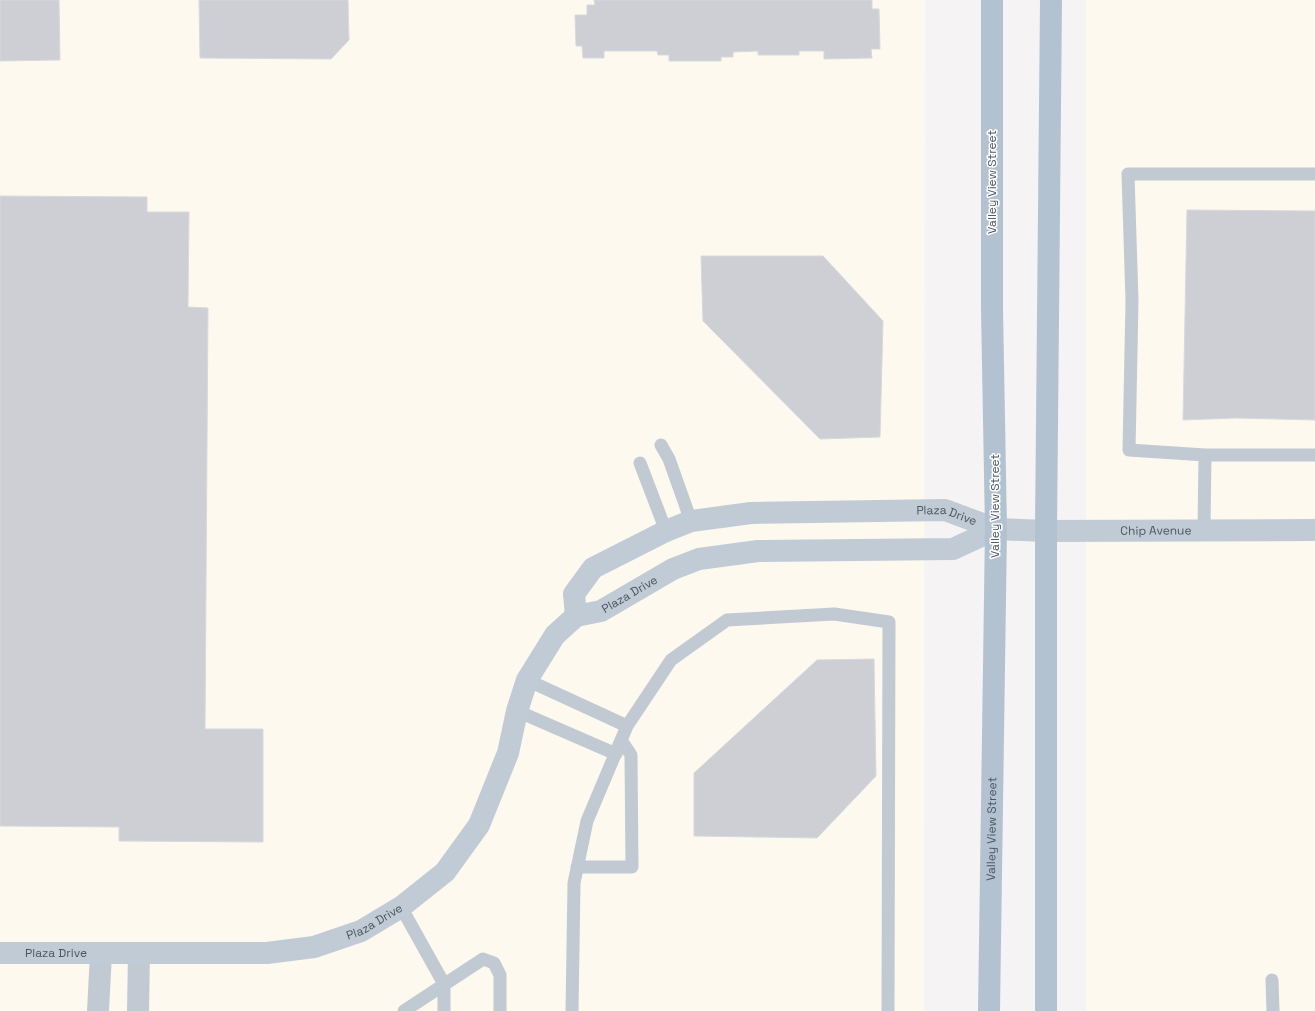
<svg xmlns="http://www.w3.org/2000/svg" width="1315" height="1011" viewBox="0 0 1315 1011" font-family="'Space Grotesk',sans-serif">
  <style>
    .commercial { fill: #fdf9ef }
    .building { fill: #cdcfd5; stroke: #d7d9de }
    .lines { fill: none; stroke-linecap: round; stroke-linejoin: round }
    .lane { stroke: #c1cad2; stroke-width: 13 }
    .street { stroke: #c1cad2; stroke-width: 22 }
    .secondary { stroke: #c1cbd6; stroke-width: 22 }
    .primary { stroke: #b3c2d1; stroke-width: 22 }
    .labels { text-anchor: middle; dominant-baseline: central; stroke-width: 3; stroke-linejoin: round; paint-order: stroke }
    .street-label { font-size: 12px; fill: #4a5661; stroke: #fff }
  </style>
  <rect width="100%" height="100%" fill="#f5f3f3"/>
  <!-- commercial -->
  <path class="commercial" d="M0,0h925l-1,1011h-924z
    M1086,0h229v1011h-229z"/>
  <!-- building -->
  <path class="building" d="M0,0h59l1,60 -60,1z
    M199,0h149l1,40 -18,19 -131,-1z
    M594,0h278v9h7l1,40h-9l1,9 -48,1v-8h-25v4h-41v-4l-25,1v5h-12v4h-52v-6h-11l-1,-4h-53v7h-21l-1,-12h-6l-1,-31h12v-10h8z
    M0,196l147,1v15h42l-1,95 20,1 -3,421h58v113l-144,-1v-14l-119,-1z
    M1187,210l128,1v209l-79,-2 -53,2z
    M701,256h122l60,65 -3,116 -60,2 -117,-118z
    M874,659l2,117 -59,62 -123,-2v-63l123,-113z"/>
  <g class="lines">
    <!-- lane -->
    <path class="lane" d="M661,445l8,14 22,62
      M1205,455h110
      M640,463l26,68
      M1204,531l1,-76 -76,-5 3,-149 -4,-127h187
      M527,680l100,46
      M517,711l99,43
      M577,867h55l-1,-112 -10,-15
      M401,907l43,77v27
      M1272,980l1,31
      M404,1011l79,-52 11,4 6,12v36
      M572,1011l2,-128 13,-62 40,-95 44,-66 56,-40 107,-6 55,8 -1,389"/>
    <!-- street -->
    <path class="street" d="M98,1011l3,-58
      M138,1011l1,-58"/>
    <!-- secondary -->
    <g class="secondary">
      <path id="s1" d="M576,616l-2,-22 19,-26 73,-37 25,-10 60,-8 194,-3 51,19 50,2 269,-1"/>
      <path id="s2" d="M0,953h267l47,-6 47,-16 40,-24 44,-35 34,-47 29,-72 9,-42 10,-31 28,-45 21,-19 25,-5 72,-42 26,-10 59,-8 195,-2 43,-20"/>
    </g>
    <!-- primary -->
    <g class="primary">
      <path id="s3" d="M989,1011l7,-482 -4,-220v-309"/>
      <path d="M1046,1011v-480l5,-531"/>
    </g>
  </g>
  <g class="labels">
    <!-- street labels -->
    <g class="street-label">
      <text transform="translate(992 182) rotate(-90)">Valley View Street</text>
      <text transform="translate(995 506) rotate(-90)">Valley View Street</text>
      <text stroke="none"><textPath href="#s1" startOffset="420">Plaza Drive</textPath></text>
      <text stroke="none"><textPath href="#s1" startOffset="632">Chip Avenue</textPath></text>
      <text stroke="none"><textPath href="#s2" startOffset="818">Plaza Drive</textPath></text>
      <text stroke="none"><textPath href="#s3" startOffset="182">Valley View Street</textPath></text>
      <text stroke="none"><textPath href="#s2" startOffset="380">Plaza Drive</textPath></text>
      <text stroke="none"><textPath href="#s2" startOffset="56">Plaza Drive</textPath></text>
    </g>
  </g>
</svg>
